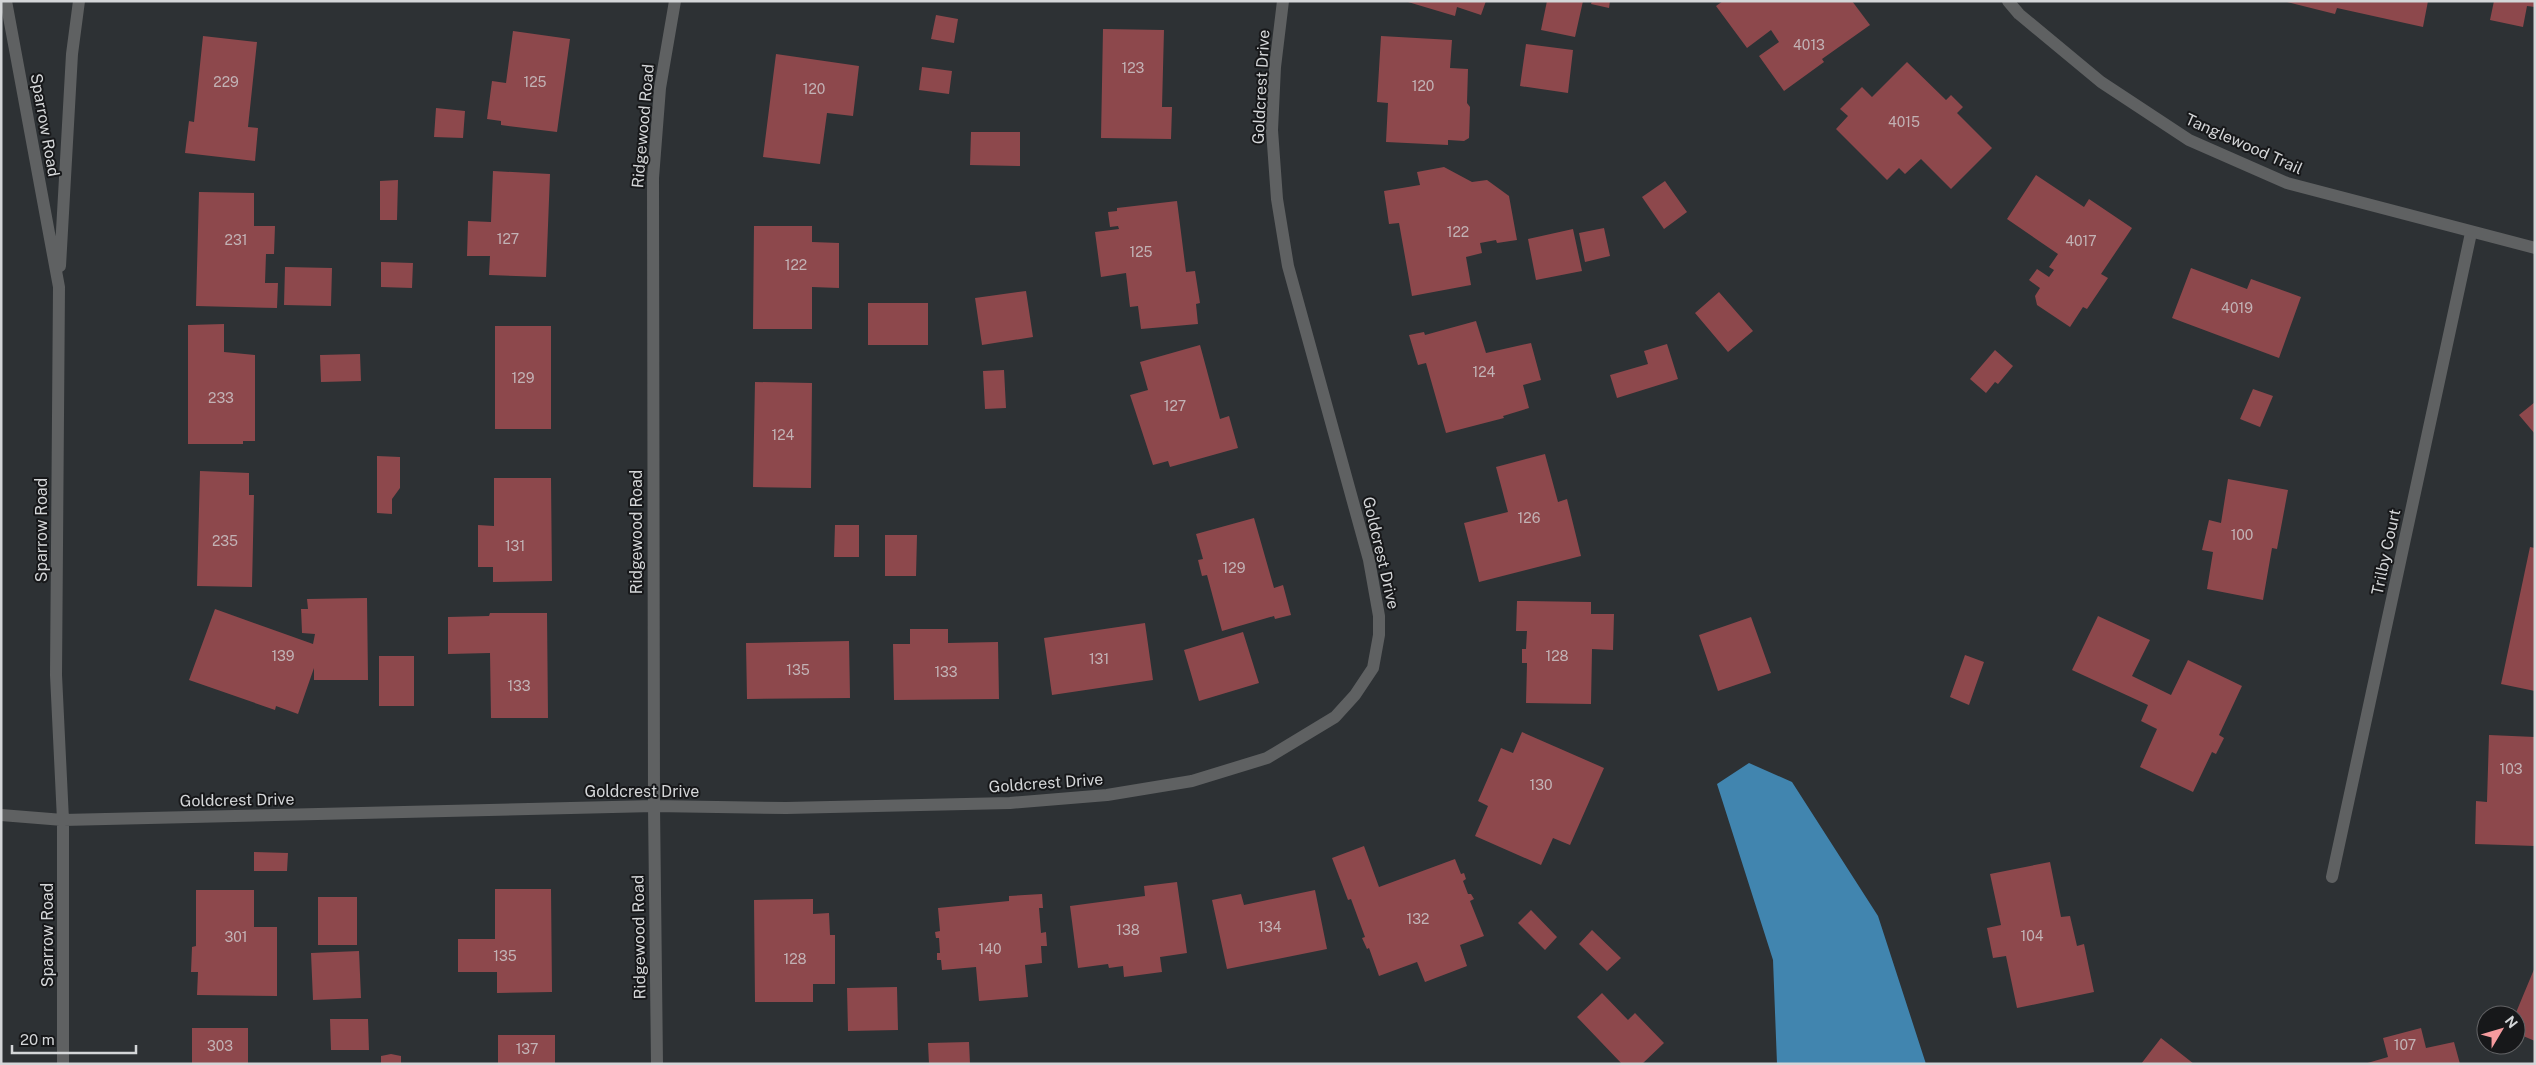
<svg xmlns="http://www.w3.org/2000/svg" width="2536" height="1065" viewBox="0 0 2536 1065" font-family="'Public Sans',sans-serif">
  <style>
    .water { fill: #4185af }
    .building { fill: #8d484c }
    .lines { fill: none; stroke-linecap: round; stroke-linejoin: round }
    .minor { stroke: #5f6162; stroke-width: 12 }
    .labels { text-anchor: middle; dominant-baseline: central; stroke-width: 4; stroke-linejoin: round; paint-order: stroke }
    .number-label { font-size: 14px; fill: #c2b2b5 }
    .street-label { font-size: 16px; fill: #d4d6d8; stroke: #17181a }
  </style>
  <rect width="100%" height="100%" fill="#2d3134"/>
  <!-- water -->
  <path class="water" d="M1749,763l43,19 86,134 48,148h-149l-4,-104 -56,-176z"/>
  <!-- building -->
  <path class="building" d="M1486,1l-5,14 -24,-8 -2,9 -47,-14z
    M1547,1h36l-8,36 -34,-7z
    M1592,1h18l-1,7 -18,-4z
    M1723,1h129l18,24 -48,34 2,3 -40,29 -25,-35 20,-14 -8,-12 -24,18 -31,-42z
    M2283,1h145l-5,26 -86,-19 -2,6z
    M2494,1h41v6l-8,-1 -4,21 -33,-7z
    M936,15l22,4 -4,24 -23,-4z
    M1103,29l61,1 -2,77h10l-1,32 -70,-1z
    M513,31l57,8 -13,93 -56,-7v-4l-14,-2 5,-38 14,2z
    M203,36l54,6 -9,85 10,1 -3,33 -70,-8 4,-32 5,1z
    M1381,36l71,4 -2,28 18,1 -1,34 3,4 -1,31 -5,3 -16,-1v5l-62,-3 2,-39 -11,-1z
    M1526,44l47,6 -5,43 -48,-7z
    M776,54l83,12 -6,50 -26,-3 -7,51 -57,-7z
    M1907,62l39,38 5,-5 12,12 -6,6 35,35 -41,41 -30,-30 -16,15 -6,-6 -12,12 -51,-51 12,-13 -8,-7 22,-22 10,10z
    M922,67l30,4 -3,23 -30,-4z
    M436,108l29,3 -2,27 -29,-1z
    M971,132h49v34l-50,-1z
    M1444,167l28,15 15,-2 22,16 8,44 -20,3 -1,-3 -16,3 2,10 -16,4 5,28 -59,11 -13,-73 -10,1 -5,-33 36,-6 -3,-13z
    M493,171l57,3 -4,103 -57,-2 1,-19h-23l1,-35 23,1z
    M2036,175l48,32 5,-8 43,29 -31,46 7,4 -21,31 -4,-2 -13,20 -33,-22 -2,-9 5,-8 -11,-8 8,-11 12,8 5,-7 -5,-3 9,-13 -51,-35z
    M398,180l-1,40h-17v-39z
    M1665,181l22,31 -23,17 -22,-32z
    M199,192l55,1v33h21l-1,28h-8l-1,29h13l-1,25 -81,-2z
    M1177,201l9,71 9,-1 5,32 -4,1 2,20 -57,5 -3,-23 -8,1 -4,-34 -25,4 -6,-45 24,-3 -1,-3 -8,1 -2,-15 9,-1v-3z
    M754,226h58v16l27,1v45l-27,-1v42h-59z
    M1604,228l6,28 -25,6 -6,-29z
    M1573,229l9,42 -46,9 -8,-41z
    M381,262l32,1 -1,25 -31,-1z
    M285,267l47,1 -1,38 -47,-1z
    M2191,268l56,21 4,-10 50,18 -22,61 -107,-40z
    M1026,291l7,46 -51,8 -7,-47z
    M1719,292l34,39 -25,21 -33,-39z
    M868,303h60v42h-60z
    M1476,321l10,32 45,-10 10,37 -18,5 6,23 -26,8 1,2 -58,15 -20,-70 -8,2 -9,-30 15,-3 1,3z
    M224,324v28l31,3v86h-12v3h-55v-119z
    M495,326h56v103h-56z
    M1667,344l11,35 -61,19 -7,-23 38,-11 -4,-13z
    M1200,345l20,74 9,-3 9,32 -68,19 -2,-6 -15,4 -23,-70 18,-5 -8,-28z
    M1995,350l18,16 -15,18 -3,-2 -9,11 -16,-14z
    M360,354l1,27 -40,1 -1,-27z
    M1004,370l2,38 -21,1 -2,-38z
    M755,382l57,1 -1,105 -58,-1z
    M2253,389l20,7 -13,31 -20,-8z
    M2535,402v32l-16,-19z
    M1545,454l13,48 9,-3 14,57 -102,26 -15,-59 44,-11 -12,-45z
    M377,456l23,1v31l-8,11v15l-15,-1z
    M200,471l49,2v22h5l-2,92 -55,-1z
    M494,478h57l1,103 -59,1v-15h-15v-42l16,1z
    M2228,479l60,11 -11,59 -5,-1 -9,52 -56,-11 6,-37 -11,-2 7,-30 12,3z
    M1254,518l20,70 9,-3 8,30 -16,4 -1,-3 -52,15 -15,-56 -5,1 -4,-16 5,-1 -7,-25z
    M835,525h24v32h-25z
    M885,535h32l-1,41h-31z
    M2530,547l5,1v143l-34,-7z
    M367,598l1,82h-54v-12l-16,46 -22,-8 -1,4 -86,-30 26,-71 98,35 2,-10 -13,-1 -1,-24h7l-1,-10z
    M1517,601l74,1v12h23l-1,36 -21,-1 -1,55 -65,-1 1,-40h-5v-14h4l1,-18h-11z
    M490,613h57l1,105h-57l-1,-65 -42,1v-37l41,-1z
    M2098,616l52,24 -18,36 39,19 17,-35 54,26 -23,49 5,3 -8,16 -4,-2 -19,40 -53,-25 17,-38 -16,-8 7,-16 -76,-35z
    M1751,617l20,56 -53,18 -19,-56z
    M1145,623l8,57 -101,15 -8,-57z
    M910,629h38v14l50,-1 1,57 -105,1 -1,-56h17z
    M1243,632l16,51 -60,18 -15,-51z
    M849,641l1,57 -103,1 -1,-56z
    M1965,655l19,7 -15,43 -19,-8z
    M379,656h35v50h-35z
    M1522,732l82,36 -34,77 -17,-7 -12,27 -66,-29 13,-30 -10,-5 23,-53 12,5z
    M2489,735l46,2v109l-60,-2 1,-43 11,1z
    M1364,846l15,41 76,-28 6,15 3,-1 2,6 -3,2 5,13h3l3,5 -4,2 14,35 -24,9 7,21 -42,16 -8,-20 -38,14 -10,-28 -2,1 -5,-11 3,-1 -14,-38 -3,1 -16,-42z
    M254,852l34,1 -1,18h-33z
    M2050,862l11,55 9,-1 7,30 7,-2 10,48 -77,16 -11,-52 -13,2 -6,-30 14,-3 -11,-51z
    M1177,882l10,71 -27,4 2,15 -38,5 -1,-11 -14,2 -1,-4 -30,4 -8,-62 75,-10 -1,-10z
    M495,889h56l1,103 -55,1v-21h-39v-33h37z
    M196,890h58v37h23v69l-80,-1 1,-23h-7l1,-25 4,-1z
    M1315,890l12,59 -100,20 -15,-69 29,-6 3,11z
    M1042,894l1,14h-4l2,25 5,-1 1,14h-6l1,17 -17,2 3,32 -49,4 -3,-34 -34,3 -1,-10h-4v-7h3l-1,-15h-3l-1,-6 5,-1 -2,-23 71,-7v-5z
    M318,897h39v48h-39z
    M813,899v15l16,-1 1,22h5v49h-22v18h-58l-1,-102z
    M1531,910l26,27 -12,13 -27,-27z
    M1592,930l29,28 -14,13 -28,-27z
    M359,951l2,47 -48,2 -2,-47z
    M2535,967v74l-19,-8 -1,-18z
    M897,987l1,43 -50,1 -1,-43z
    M1602,993l26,27 7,-7 29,30 -22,21h-20l-45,-47z
    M330,1019h38l1,31h-38z
    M192,1028h56v36h-56z
    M2421,1028l5,20 28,-6 6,22h-96l24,-7 -5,-19z
    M498,1035h57v29h-57z
    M2161,1038l33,26h-53z
    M969,1042l1,22h-41l-1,-21z
    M391,1054l10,2v8h-20v-8z"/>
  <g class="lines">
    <!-- minor -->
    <path class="minor" d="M6,1l53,286 -3,388 7,145v244
      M2008,1l11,13 82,68 88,58 98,43 248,65
      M60,266l12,-212 7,-53
      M1,815l62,5 591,-14 132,2 224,-5 97,-8 85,-14 75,-23 68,-41 20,-22 18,-27 6,-33v-19l-10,-56 -81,-294 -11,-67 -5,-69 3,-63 8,-66
      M2332,877l139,-644
      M657,1064l-3,-258 -1,-628 7,-90 15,-87"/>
  </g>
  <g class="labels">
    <!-- number labels -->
    <g class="number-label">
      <text x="1809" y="45">4013</text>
      <text x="1133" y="68">123</text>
      <text x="226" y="82">229</text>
      <text x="535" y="82">125</text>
      <text x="1423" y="86">120</text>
      <text x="814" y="89">120</text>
      <text x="1904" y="122">4015</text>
      <text x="1458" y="232">122</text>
      <text x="508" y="239">127</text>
      <text x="236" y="240">231</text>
      <text x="2081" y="241">4017</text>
      <text x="1141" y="252">125</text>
      <text x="796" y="265">122</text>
      <text x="2237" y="308">4019</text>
      <text x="1484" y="372">124</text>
      <text x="523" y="378">129</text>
      <text x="221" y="398">233</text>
      <text x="1175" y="406">127</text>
      <text x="783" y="435">124</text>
      <text x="1529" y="518">126</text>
      <text x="2242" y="535">100</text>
      <text x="225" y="541">235</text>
      <text x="515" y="546">131</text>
      <text x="1234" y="568">129</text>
      <text x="283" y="656">139</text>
      <text x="1557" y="656">128</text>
      <text x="1099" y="659">131</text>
      <text x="798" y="670">135</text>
      <text x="946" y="672">133</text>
      <text x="519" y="686">133</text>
      <text x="2511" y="769">103</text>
      <text x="1541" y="785">130</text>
      <text x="1418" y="919">132</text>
      <text x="1270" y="927">134</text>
      <text x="1128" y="930">138</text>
      <text x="2032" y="936">104</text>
      <text x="236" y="937">301</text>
      <text x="990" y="949">140</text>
      <text x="505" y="956">135</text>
      <text x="795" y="959">128</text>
      <text x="2405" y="1045">107</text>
      <text x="220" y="1046">303</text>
      <text x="527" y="1049">137</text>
    </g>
    <!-- street labels -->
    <g class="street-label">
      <text transform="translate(1261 87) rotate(-87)">Goldcrest Drive</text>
      <text transform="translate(45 125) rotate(80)">Sparrow Road</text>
      <text transform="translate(643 126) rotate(-85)">Ridgewood Road</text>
      <text transform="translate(2244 144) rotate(24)">Tanglewood Trail</text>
      <text transform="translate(41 530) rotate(-90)">Sparrow Road</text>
      <text transform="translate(636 532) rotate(-90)">Ridgewood Road</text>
      <text transform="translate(2386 552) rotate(-78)">Trilby Court</text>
      <text transform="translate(1381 553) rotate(77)">Goldcrest Drive</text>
      <text transform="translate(1046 783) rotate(-4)">Goldcrest Drive</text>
      <text x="642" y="791">Goldcrest Drive</text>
      <text transform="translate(237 800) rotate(-1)">Goldcrest Drive</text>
      <text transform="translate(47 935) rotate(-90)">Sparrow Road</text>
      <text transform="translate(639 937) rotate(-91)">Ridgewood Road</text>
    </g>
  </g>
  <!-- border -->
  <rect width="2536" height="1065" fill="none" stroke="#d4d6d8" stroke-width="5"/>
  <!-- north arrow -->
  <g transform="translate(2501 1030) rotate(52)"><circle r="24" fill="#17181a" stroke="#636466"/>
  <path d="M0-4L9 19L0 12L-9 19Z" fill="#f59b9e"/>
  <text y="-8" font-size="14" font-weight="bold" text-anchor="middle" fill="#d4d6d8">N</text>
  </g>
  <!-- scale -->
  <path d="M12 1045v8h124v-8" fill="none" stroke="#d4d6d8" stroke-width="2.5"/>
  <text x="20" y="1045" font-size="15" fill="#d4d6d8" stroke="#17181a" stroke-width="4" paint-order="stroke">20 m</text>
</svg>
